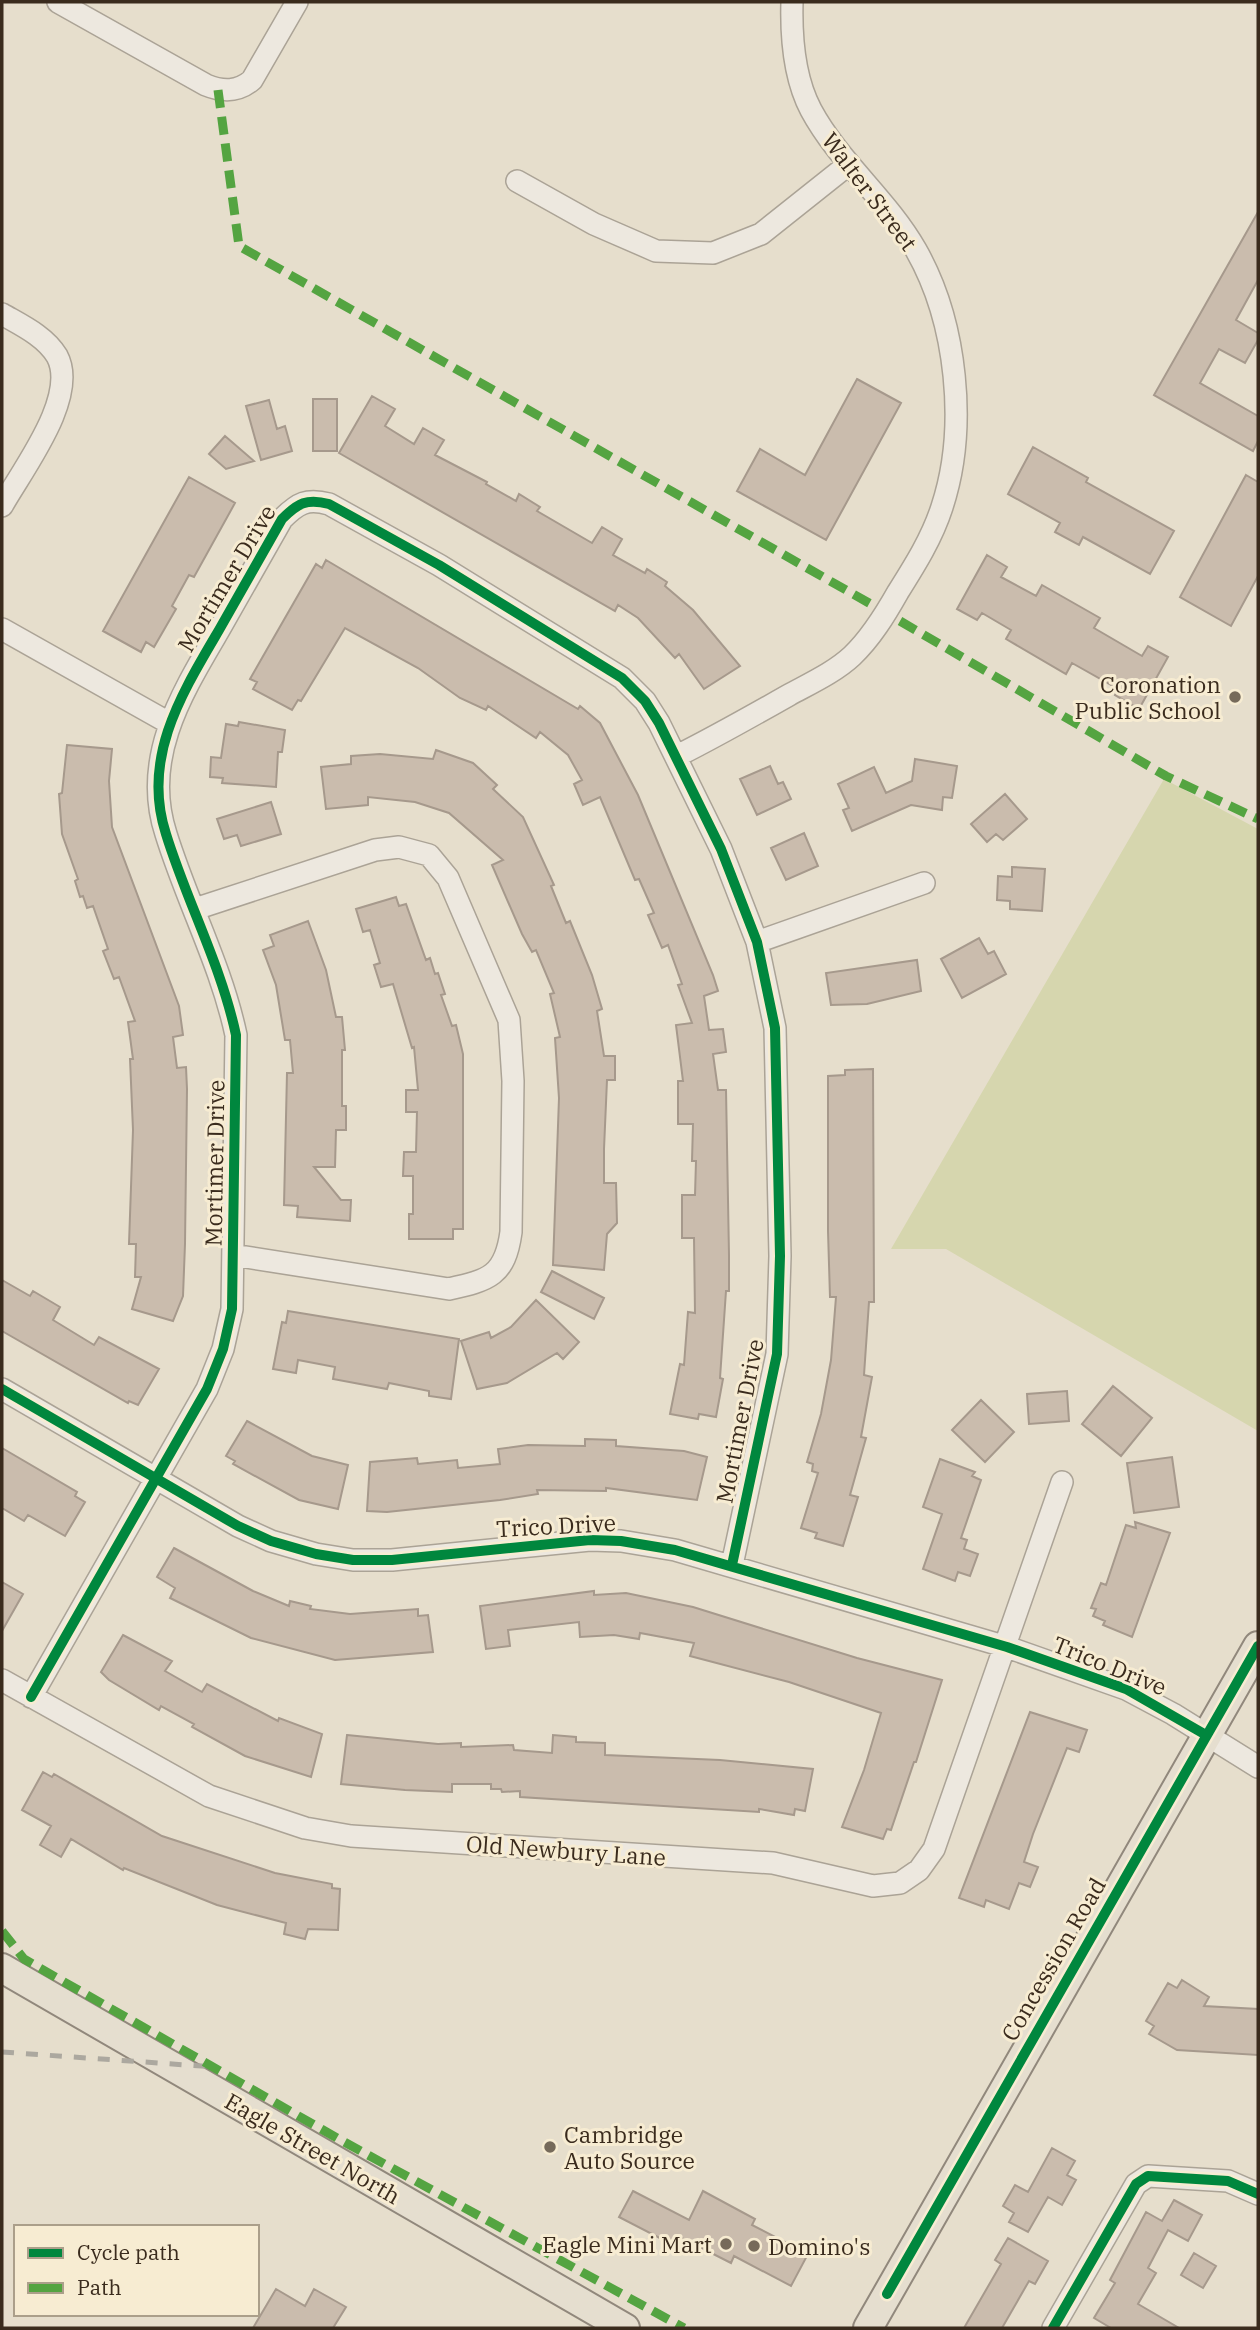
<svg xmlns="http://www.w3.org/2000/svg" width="1260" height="2330" viewBox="0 0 1260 2330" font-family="'IBM Plex Serif',serif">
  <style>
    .green { fill: #d6d6ae }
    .building { fill: #cabcad; stroke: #a6998c; stroke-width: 2 }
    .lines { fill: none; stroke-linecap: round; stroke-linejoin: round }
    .minor-casing { stroke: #aba396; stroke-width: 24 }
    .major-casing { stroke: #91887c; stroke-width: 32 }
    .minor { stroke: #ede8df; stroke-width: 21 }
    .major { stroke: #e5decf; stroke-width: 28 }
    .rail { stroke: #aca89f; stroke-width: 5; stroke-dasharray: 12 12; stroke-linecap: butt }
    .quiet { stroke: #54a441; stroke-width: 9; stroke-dasharray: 18 9; stroke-linecap: butt }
    .cycleway-casing { stroke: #f7ecd2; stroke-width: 15 }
    .cycleway { stroke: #00873e; stroke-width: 10 }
    .poi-dot { fill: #766a5a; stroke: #f7ecd2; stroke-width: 2.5 }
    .labels { text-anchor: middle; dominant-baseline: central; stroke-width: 6; stroke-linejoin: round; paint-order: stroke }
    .street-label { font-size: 23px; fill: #3a2b1d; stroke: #f7ecd2 }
    .poi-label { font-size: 23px; fill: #3a2b1d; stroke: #f7ecd2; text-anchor: end }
  </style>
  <rect width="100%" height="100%" fill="#e6decc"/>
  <!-- green -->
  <path class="green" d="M1164,779l94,50v602l-312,-182h-55z"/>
  <!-- building -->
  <path class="building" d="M1258,212v68l-22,40 22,13v7l-13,23 -26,-14 -19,34 58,33v25l-5,10 -99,-56z
    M857,379l44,24 -75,137 -89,-49 23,-42 45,26z
    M372,396l23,13 -10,17 29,18 9,-16 21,12 -9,15 52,27 -1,2 30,17 3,-7 21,13 -3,4 55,32 10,-16 20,12 -9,16 32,18 2,-4 20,13 -2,4 28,24 47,56 -36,23 -25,-35 -4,4 -37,-40 -20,-13 -3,6 -276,-158z
    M313,399h24v52h-24z
    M269,400l8,29 8,-3 7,25 -31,9 -15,-54z
    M225,436l29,25 -28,8 -17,-15z
    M1033,447l55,31 -2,4 88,49 -24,43 -67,-37 -4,8 -24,-13 5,-9 -52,-29z
    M1246,475l12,7v94l-27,50 -51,-29z
    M189,477l46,26 -41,74 -5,-2 -17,31 4,3 -22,38 -8,-5 -5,10 -38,-21z
    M987,555l20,12 -6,10 35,19 6,-11 58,33 -6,10 48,28 6,-10 20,11 -29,52 -24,-14 3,-6 -46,-26 -6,11 -60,-35 5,-9 -29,-17 -5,7 -20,-11z
    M326,560l252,149 2,-3 20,17 38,72 75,180 5,16 -14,5 5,34 14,-1 3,23 -13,2 5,36h8l3,165v36h-3l-6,87 3,1 -7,38 -17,-3 -1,5 -28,-5 10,-50 4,1 4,-53 7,1 -1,-75h-12v-43h13l1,-34h-4l1,-37h-15v-43h5l-7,-56 16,-2 -14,-38 4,-1 -14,-39 -6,3 -14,-33 6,-2 -15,-34 -4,1 -35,-83 -17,8 -9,-21 8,-4 -14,-25 -28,-23 -4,6 -48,-32 -2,4 -26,-12 -42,-30 -73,-40 -44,73 -3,-1 -6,10 -39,-21 4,-7 -7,-3 12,-21 54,-94 6,4z
    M239,722l46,8 -3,22h-4l-2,35 -54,-4 1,-5 -13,-1 1,-20 10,1 5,-34 12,2z
    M67,745l45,4 -3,32 3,46 67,179 4,29 -10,2 4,31 9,-1 1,22 -2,155 -2,52 -10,25 -41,-12 9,-32h-6l1,-33h-7l4,-114 -3,-71h3l-5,-37 7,-1 -16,-44 -5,2 -11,-28 5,-2 -15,-43 -6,2 -4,-12 -3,1 -5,-16 3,-2 -16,-45 -3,-40 3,-1z
    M436,750l37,13 24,22 -4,4 30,28 31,68 -3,1 15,37 4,-2 22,54 10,34 -5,2 7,45h11v24h-8l-3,69v34h12l1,40 -10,11 -3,36 -51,-5 6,-167 -4,-60 5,-1 -10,-43 4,-1 -18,-43 -4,2 -10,-18 -30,-69 11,-5 -54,-47 -34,-11 -47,-5v8l-42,4 -5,-42 30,-3v-8l29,-2 53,5z
    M915,759l42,7 -5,32 -9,-1 -1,13 -31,-5 -59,26 -9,-21 6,-2 -11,-24 36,-17 12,26 26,-12z
    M770,766l8,18 5,-2 8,17 -34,16 -17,-36z
    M1005,794l22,25 -24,21 -7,-6 -9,8 -16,-18z
    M271,802l10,32 -40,12 -4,-11 -13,4 -7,-20z
    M804,833l14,33 -32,14 -15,-32z
    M1012,867l33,2 -3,42 -32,-2v-8l-13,-1 1,-24 14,1z
    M396,897l3,9 7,-2 20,56 4,-2 5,16 3,-1 7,21 -4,1 11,31 4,-1 7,29v175h-10v10h-44v-25h4v-38h-10l1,-24h12l1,-40h-11v-22h12l-4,-43 -2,1 -19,-64 -12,3 -7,-22 6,-2 -10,-33 -7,2 -7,-23z
    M308,921l18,49 10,47h6l3,33h-3v56h4v24h-10l-1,37h-21l27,33h10l-1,21 -53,-4 1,-11 -14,-1 3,-132h6l-3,-33h-5l-9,-55 -13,-35 11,-4 -4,-11z
    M979,938l9,16 6,-3 12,23 -44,24 -21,-39z
    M917,960l4,31 -54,13 -36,1 -5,-32z
    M873,1069l1,233h-5l-5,73 8,2 -11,60 5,1 -16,57 8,2 -15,49 -28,-8 2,-5 -16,-5 17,-55 -6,-2 1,-7 -6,-2 14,-48 10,-54 5,-63h-6l-2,-66v-155l17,-1v-5z
    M552,1271l52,27 -10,21 -53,-27z
    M2,1280l28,16 3,-5 27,16 -7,13 41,25 5,-8 60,32 -21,36 -9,-4 -1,2 -126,-72z
    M536,1300l43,42 -16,17 -6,-6 -50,30 -30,6 -16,-48 28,-9 2,6 20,-11z
    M288,1311l171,28 -8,60 -22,-3v-5l-40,-8 -2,6 -54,-10 2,-12 -37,-7 -2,13 -23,-4 9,-47 4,1z
    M1113,1386l39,32 -31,38 -39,-32z
    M1067,1391l2,30 -40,3 -2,-30z
    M981,1400l33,32 -29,30 -33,-32z
    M247,1421l65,35 36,9 -10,44 -39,-9 -66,-36 2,-3 -9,-5z
    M585,1439l31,1v6l68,5 23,6 -10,43 -91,-12v3l-69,-1 1,4 -38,6 -113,12 -20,-1 3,-49 47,-4 1,6 39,-4 1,8 42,-4 -2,-15 30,-4 57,1z
    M2,1448l75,44 -2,4 10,6 -20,34 -37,-21 -4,6 -22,-13z
    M1172,1457l7,50 -45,6 -7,-50z
    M940,1459l35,13 -3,4 9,4 -20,58 6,2 -3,9 14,5 -8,22 -12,-4 -3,9 -32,-12 19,-55 -19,-7z
    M1135,1522l35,11 -38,104 -29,-12 2,-4 -12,-5 3,-7 -5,-1 10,-25 5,2 20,-60 10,3z
    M174,1548l79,43 36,15 1,-5 21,5 -1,3 40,5 68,-5v7l10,-1 5,37 -98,8 -84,-22 -81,-40 5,-10 -18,-11z
    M2,1582l21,12 -21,37z
    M594,1591v4l32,-2 67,14 164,51 85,22 -26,82h-2l-23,68 -4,-1 -4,10 -41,-12 22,-57 17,-57 -92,-31 -99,-26 4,-13 -54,-10 -1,6 -25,-4 -34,2 -1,-15 -71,8 2,16 -24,3 -6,-43z
    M123,1635l49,26 -7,10 37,21 5,-8 71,37 1,-3 43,16 -11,43 -66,-21 -53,-29 2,-3 -33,-18 -2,4 -50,-30 -8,-8z
    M1030,1712l57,18 -8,22 -12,-4 -34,86 -9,28 14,5 -8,20 -11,-4 -10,26 -23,-9 -2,7 -25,-9z
    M347,1735l91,9 23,-1v4l52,-2 1,5 38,3 1,-18 23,2v5l29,1v12l115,5 93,9 -8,42 -10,-2 -1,6 -35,-6v3l-239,-15v-6l-18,1 -1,-3h-10v-5h-39v8l-47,-2 -64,-6z
    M43,1772l9,5 2,-3 108,62 113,37 57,11v4l8,1 -2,41 -30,-1 -3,10 -21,-5 2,-11 -69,-18 -93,-37 -1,2 -52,-31 -10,18 -21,-12 11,-19 -29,-16z
    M1182,1980l27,17 -5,9 54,3v46l-81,-5 -28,-16 5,-8 -8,-5 22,-38 9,5z
    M1052,2148l23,13 -8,14 9,5 -14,25 -14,-8 -20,35 -19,-10 5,-9 -11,-7 12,-21 13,7z
    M633,2191l56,29 14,-29 52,28 -3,6 56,29 -17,32 -57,-30 -3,7 -51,-26 -5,9 -56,-29z
    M1174,2200l28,15 -14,26 -20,-11 -20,38 8,5 -18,31 41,24h-68l-17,-10 21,-35 -5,-3 36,-68 16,9z
    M1008,2238l40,23 -13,23 -6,-3 -27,47h-38l37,-64 -6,-4z
    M1194,2253l22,13 -13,22 -22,-13z
    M276,2289l29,17 9,-17 32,18 -13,21h-80z"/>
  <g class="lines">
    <defs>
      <path id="minor" d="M58,2l148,83c17,7 32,7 46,-5l45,-78
        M517,181l77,43 62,27 57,2 48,-19 88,-70
        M2,314c19,11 43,22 55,42 22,41 -35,114 -55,150
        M2,629l167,94
        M677,756c38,-19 75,-40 112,-61 20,-11 46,-23 63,-39 19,-18 33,-41 46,-64 17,-27 34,-54 44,-85 26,-79 15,-185 -26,-257 -29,-51 -77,-88 -105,-140 -17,-32 -20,-72 -19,-108
        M195,909l180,-59 24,-3 30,8 19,23 61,142 4,61 -2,151c-6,44 -22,48 -62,57l-216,-34
        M757,942l167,-59
        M2,1389l236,137 33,15 45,13 37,6h39l198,-20 31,1 54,9 332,97 119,42 47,25 85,53
        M2,1680l207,116 96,32 46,8 422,27 100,23 27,-3 19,-13 15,-21 128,-367
        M31,1697l176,-308 16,-40 9,-40 4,-274c-15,-70 -49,-133 -70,-201 -25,-76 16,-141 53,-204 21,-37 42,-74 63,-111 16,-16 25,-21 47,-15l110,61 183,113 23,23 14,22 62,126 36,93 18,86 5,228 -3,98 -45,211
        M1053,2328l83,-144 12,-8 80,5 30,13"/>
      <path id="major" d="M2,1968l623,360
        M868,2328l390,-682"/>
    </defs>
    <!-- minor casing -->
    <use href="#minor" class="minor-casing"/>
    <!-- major casing -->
    <use href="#major" class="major-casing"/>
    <!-- minor -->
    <use href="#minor" class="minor"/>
    <!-- major -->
    <use href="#major" class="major"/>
    <!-- rail -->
    <path class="rail" d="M2,2052l213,15"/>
    <!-- quiet -->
    <path class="quiet" d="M218,90l21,156 637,361
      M900,621l266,155 92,43
      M2,1931l22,28 313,179 347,190"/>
    <defs>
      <path id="cycleway" d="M2,1389l236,137 33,15 45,13 37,6h39l198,-20 31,1 54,9 332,97 119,42 80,46
        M31,1697l176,-308 16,-40 9,-40 4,-274c-15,-70 -49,-133 -70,-201 -25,-76 16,-141 53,-204 21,-37 42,-74 63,-111 16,-16 25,-21 47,-15l110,61 183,113 23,23 14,22 62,126 36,93 18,86 5,228 -3,98 -45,211
        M887,2294l371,-648
        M1053,2328l83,-144 12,-8 80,5 30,13"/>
    </defs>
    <!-- cycleway casing -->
    <use href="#cycleway" class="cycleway-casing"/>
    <!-- cycleway -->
    <use href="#cycleway" class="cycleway"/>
  </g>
  <!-- markers -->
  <g class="poi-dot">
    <circle cx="1235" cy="697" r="7"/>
    <circle cx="550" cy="2147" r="7"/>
    <circle cx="726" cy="2244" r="7"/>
    <circle cx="754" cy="2246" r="7"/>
  </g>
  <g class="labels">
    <!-- street labels -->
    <g class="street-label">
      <text transform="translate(870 191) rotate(53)">Walter Street</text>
      <text transform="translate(226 578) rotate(-59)">Mortimer Drive</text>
      <text transform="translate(214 1163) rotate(-89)">Mortimer Drive</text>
      <text transform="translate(739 1421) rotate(-79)">Mortimer Drive</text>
      <text transform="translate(556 1525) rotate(-3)">Trico Drive</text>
      <text transform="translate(1110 1665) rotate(22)">Trico Drive</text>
      <text transform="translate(566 1850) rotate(4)">Old Newbury Lane</text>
      <text transform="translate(1053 1959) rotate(-60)">Concession Road</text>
      <text transform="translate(313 2148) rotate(30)">Eagle Street North</text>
    </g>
    <!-- poi labels -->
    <g class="poi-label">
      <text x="1221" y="684">Coronation<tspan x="1221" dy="26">Public School</tspan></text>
      <text x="564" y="2134" text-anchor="start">Cambridge<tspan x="564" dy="26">Auto Source</tspan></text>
      <text x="712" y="2244">Eagle Mini Mart</text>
      <text x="768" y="2246" text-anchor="start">Domino's</text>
    </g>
  </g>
  <!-- border -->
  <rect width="1260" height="2330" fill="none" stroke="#3a2b1d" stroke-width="7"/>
  <!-- legend -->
  <rect x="14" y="2225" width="245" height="91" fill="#f7ecd2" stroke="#ab9f8a" stroke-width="2"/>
  <rect x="28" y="2248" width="35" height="10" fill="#00873e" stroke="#ab9f8a" stroke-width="2"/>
  <text x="77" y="2260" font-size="21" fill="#3a2b1d">Cycle path</text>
  <rect x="28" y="2283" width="35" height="10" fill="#54a441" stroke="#ab9f8a" stroke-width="2"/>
  <text x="77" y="2295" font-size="21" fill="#3a2b1d">Path</text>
</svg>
